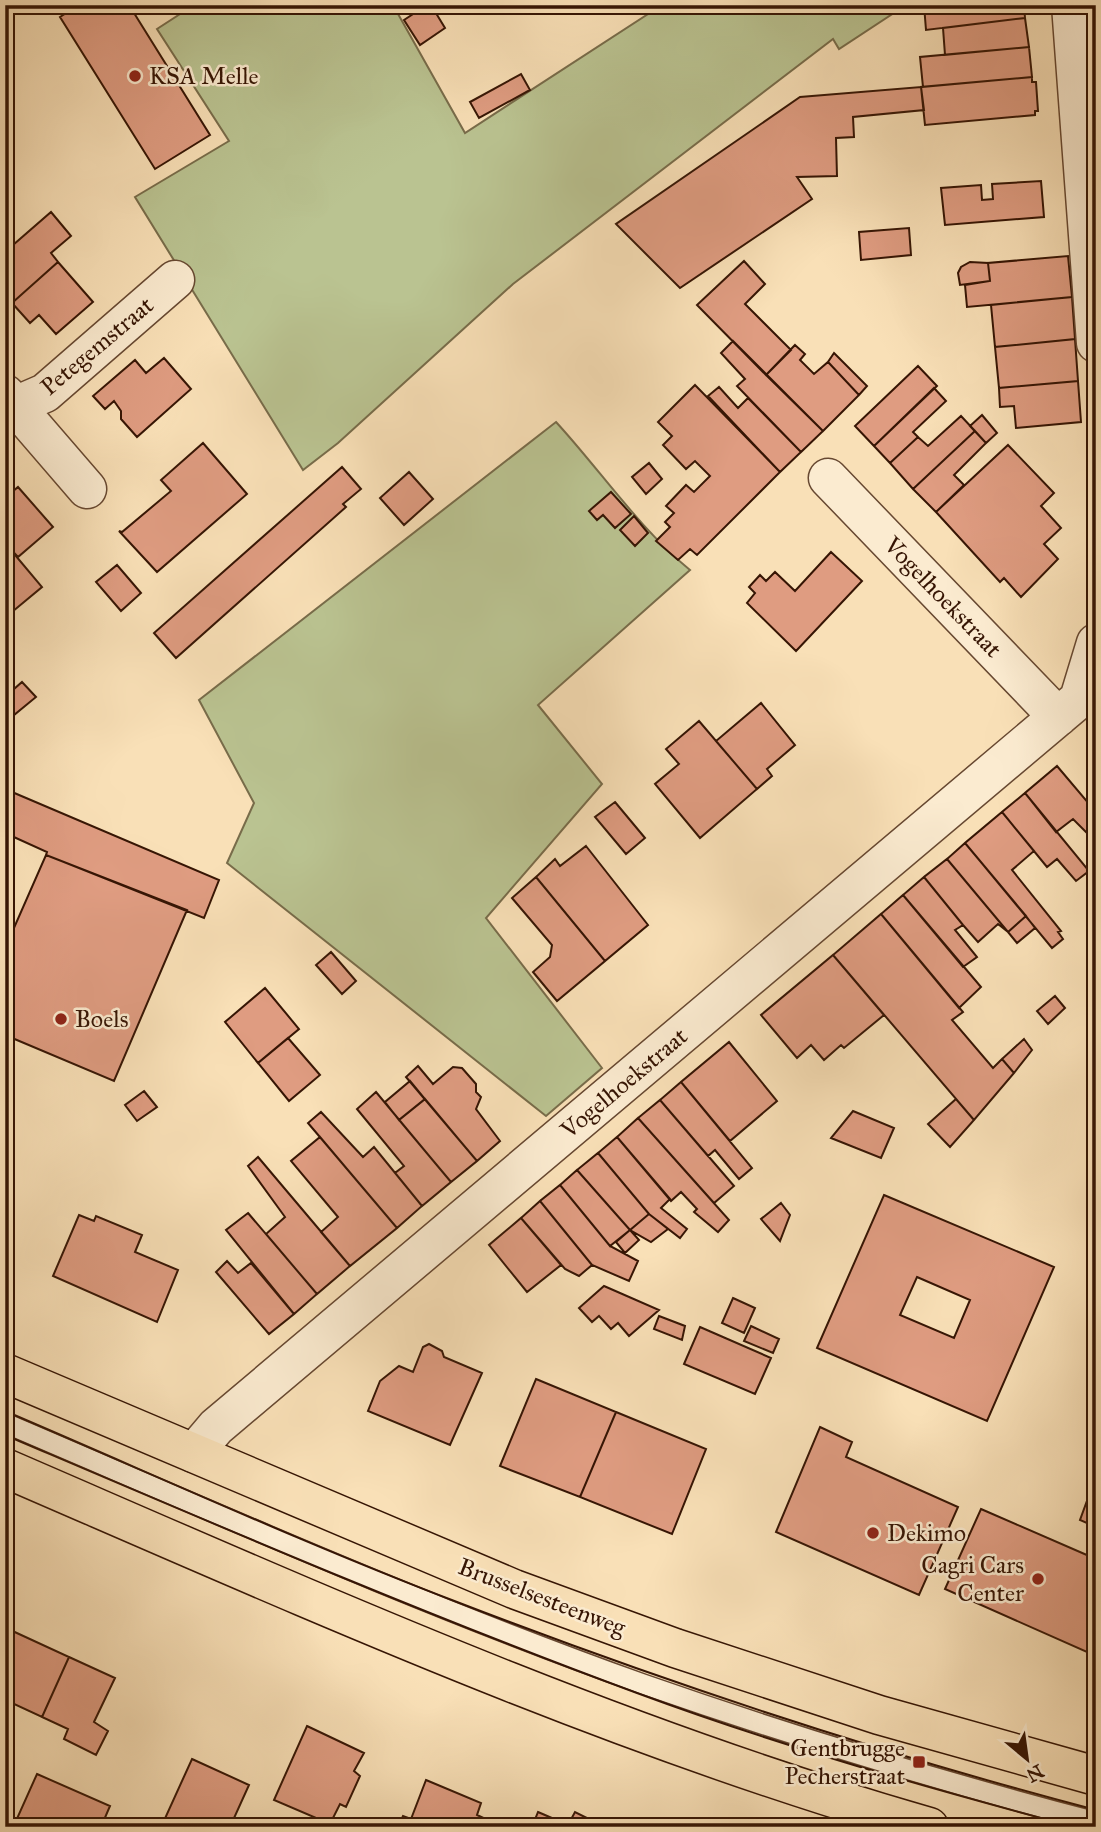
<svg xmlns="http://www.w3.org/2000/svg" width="1101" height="1832" viewBox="0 0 1101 1832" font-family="'IM FELL Great Primer',serif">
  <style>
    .green { fill: #bac391; stroke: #786c4a; stroke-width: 2 }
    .building { fill: #df9c81; stroke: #361504; stroke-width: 2; fill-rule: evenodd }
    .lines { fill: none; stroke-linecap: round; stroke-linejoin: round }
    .lane-casing { stroke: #674831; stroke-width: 22 }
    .street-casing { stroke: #674831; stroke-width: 41 }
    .primary-casing { stroke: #361504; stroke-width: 41 }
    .lane { stroke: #fbebd0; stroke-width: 19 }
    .street { stroke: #fbebd0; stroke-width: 38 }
    .primary { stroke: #f9e0b7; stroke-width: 38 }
    .tram { stroke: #361504; stroke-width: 2 }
    .poi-dot { fill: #8f2418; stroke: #fbebd0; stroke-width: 2.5 }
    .labels { text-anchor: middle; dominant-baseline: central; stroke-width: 5; stroke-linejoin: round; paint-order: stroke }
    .poi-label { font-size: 24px; fill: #361504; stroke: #fbebd0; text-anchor: start }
    .street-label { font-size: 24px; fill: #361504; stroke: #fbebd0 }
  </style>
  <rect width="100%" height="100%" fill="#f9e0b7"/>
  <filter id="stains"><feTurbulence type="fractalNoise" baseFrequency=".00286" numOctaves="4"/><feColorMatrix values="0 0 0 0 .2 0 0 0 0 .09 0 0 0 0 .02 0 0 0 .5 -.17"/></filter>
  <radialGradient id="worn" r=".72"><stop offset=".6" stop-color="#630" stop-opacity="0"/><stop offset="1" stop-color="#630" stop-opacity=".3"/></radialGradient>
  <!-- green -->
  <path class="green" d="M194,5h199l72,128 197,-128h244l-67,44 -6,-10 -320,245 -175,159 -35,27 -168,-273 94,-56 -72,-112z
    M556,422c45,49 82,105 134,148l-152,135 64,79 -116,134 116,150 -56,48 -319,-253 27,-60 -55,-103z"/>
  <!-- building -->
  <path class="building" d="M79,5h50l81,130 -55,34 -95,-152z
    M427,5h4l14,23 -25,17 -16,-25z
    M924,5h100l1,13 -99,12z
    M1025,18l4,29 -84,8 -2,-27z
    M1029,47l3,30 -109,10 -3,-30z
    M521,74l9,16 -51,28 -9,-16z
    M1032,77v5h4l2,29h-3v4l-110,10 -4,-38z
    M921,87l3,23 -71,7 1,20 -18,1 1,38 -40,1 15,22 -132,89 -64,-64 184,-127z
    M1041,181l3,36 -99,8 -4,-37 40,-3 1,15 11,-1 -1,-15z
    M51,212l20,24 -20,17 7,9 -46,41 -7,-9v-42z
    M909,228l2,27 -50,5 -2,-28z
    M1068,256l4,41 -105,10 -2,-22 25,-4 -2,-18z
    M744,261l21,23 -20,20 46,46 -25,25 -69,-70z
    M58,262l35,40 -37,32 -17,-19 -9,8 -18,-20z
    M970,262l18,1 2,18 -30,4 -2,-12 3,-6z
    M1072,297l3,42 -80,8 -4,-42z
    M1075,339l3,42 -79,7 -4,-41z
    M733,341l90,90 -22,21 -64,-66 8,-7 -24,-26z
    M795,345l10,9 -5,6 14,14 14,-12 31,33 -36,36 -57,-56z
    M834,353l33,33 -8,9 -31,-33z
    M164,358l27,31 -54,48 -16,-18v-8l-7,-10 -9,8 -12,-13 42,-36 11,13z
    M918,366l19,20 -63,60 -19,-20z
    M1078,381l3,41 -65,6 -2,-22 -14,1 -1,-19z
    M695,385l85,87 -83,83 -7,-6 -12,11 -22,-19 14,-14 -5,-5 9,-9 -8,-7 20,-21 8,7 16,-16 -15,-15 -9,8 -23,-24 9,-9 -14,-14z
    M719,387l19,21 10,-10 53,54 -21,20 -72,-76z
    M934,388l12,13 -33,31 5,5 -28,26 -16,-17z
    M982,415l15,18 -11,10 -16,-17z
    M961,416l14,15 -62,58 -23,-26 28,-26 10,9z
    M975,431l11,12 -32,32 10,10 -28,27 -23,-23z
    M203,443l44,51 -90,78 -38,-41 3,1 49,-41 -10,-11z
    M1008,445l46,48 -13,13 20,22 -17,16 14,15 -37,38 -17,-19 -4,4 -64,-70z
    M649,463l13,16 -16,15 -14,-17z
    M342,467l19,22 -18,15 3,3 -170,151 -22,-25z
    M409,472l24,27 -29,26 -24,-27z
    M18,487l35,40 -35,30 -13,-14v-45z
    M611,492l20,22 -16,14 -12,-13 -6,5 -8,-9z
    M634,516l14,17 -13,13 -15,-16z
    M5,543l37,44 -36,30 -1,-1z
    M831,552l31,29 -66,70 -49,-48 8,-10 -6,-6 11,-12 6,6 9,-9 20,19z
    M117,565l24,28 -20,18 -25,-29z
    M22,682l14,15 -22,18 -9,-10v-8z
    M761,703l34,42 -28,24 5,7 -15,13 -41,-48z
    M699,721l58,68 -57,49 -45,-54 24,-20 -13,-15z
    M1057,766l39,46v30l-23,-23 -17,13 -31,-39z
    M12,792l207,88 -15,38 -158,-63 1,-3 -42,-19v-36z
    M1025,793l64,78 -13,10 -19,-22 -10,8 -45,-55z
    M615,802l30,36 -19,16 -31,-37z
    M1002,812l32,39 -22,19 49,61 -3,1 5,7 -11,9 -87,-105z
    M965,843l61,73 -18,16 -61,-73z
    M586,846l62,79 -43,36 -69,-84 19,-18 5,7z
    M46,855l141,55 -73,171 -109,-46 1,-89z
    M947,859l61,73 -10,-8 -20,18 -15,-17 -39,-48z
    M536,877l69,84 -48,40 -24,-29 17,-15 2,-12 -40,-47z
    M924,877l39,48 -8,5 22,27 -14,10 -60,-72z
    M903,895l78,92 -22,21 -78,-94z
    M881,914l82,98 -11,8 41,48 9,-9 12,14 -40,47 -141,-165z
    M1026,916l9,12 -18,15 -9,-11z
    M331,952l25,29 -14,13 -26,-29z
    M833,955l51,60 -40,33 -3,-3 -17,15 -13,-15 -14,13 -36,-43z
    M265,988l34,41 -41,34 -33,-41z
    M1055,996l10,12 -17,16 -11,-13z
    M288,1038l32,37 -31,26 -31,-38z
    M1024,1039l8,11 -18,23 -12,-14z
    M729,1042l48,59 -47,40 -49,-59z
    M418,1066l15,18 20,-17 9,1 14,16v8l5,5 -5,12 24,32 -23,20 -71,-84z
    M410,1081l15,18 -26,21 -14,-18z
    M681,1082l71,86 -13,11 -24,-29 -7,6 -48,-56z
    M144,1091l13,16 -20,14 -12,-16z
    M376,1092l75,90 -29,24 -27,-33 9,-7 -47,-57z
    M425,1099l52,62 -26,21 -52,-62z
    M956,1099l18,21 -24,27 -22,-23z
    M660,1100l74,86 -20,17 -76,-85z
    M853,1111l41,17 -13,30 -50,-20z
    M321,1112l42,45 11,-10 48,59 -25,22 -89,-105z
    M638,1118l91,102 -11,12 -24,-20 3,-3 -16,-17 -10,9 -54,-64z
    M320,1137l77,91 -47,38 -29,-34 17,-15 -47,-56z
    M617,1137l53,62 -9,9 26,21 -7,9 -31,-24 -51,-61z
    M598,1153l51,61 -19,16 -53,-60z
    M258,1157l92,109 -33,28 -51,-60 19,-17 -37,-51z
    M577,1170l53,60 -20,16 -50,-61z
    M560,1185l50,61 28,15 -9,20 -37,-16 -52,-64z
    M884,1195l170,72 -67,154 -170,-73zM917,1277l53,23 -16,38 -54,-23z
    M540,1201l52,64 -13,11 -14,-7 -44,-51z
    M781,1203l9,12 -10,26 -19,-22z
    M248,1213l69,81 -23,20 -68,-84z
    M649,1214l19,15 -17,13 -21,-12z
    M79,1215l15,6 2,-5 46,19 -7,17 43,18 -21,52 -104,-46z
    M521,1218l40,47 -34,27 -38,-47z
    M630,1230l9,10 -14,13 -9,-11z
    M227,1261l11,12 13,-10 43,51 -25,20 -53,-62z
    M604,1286l55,24 -30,26 -11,-13 -7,6 -12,-13 -7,6 -13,-14z
    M733,1298l22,10 -11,25 -22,-10z
    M659,1316l26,10 -3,14 -28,-11z
    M751,1326l28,13 -6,14 -29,-12z
    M700,1327l71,31 -16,36 -71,-30z
    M429,1344l13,7 2,6 38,16 -32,72 -82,-34 12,-30 19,-15 14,6 10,-25z
    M536,1379l80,33 -36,85 -80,-31z
    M616,1412l90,37 -34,85 -92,-37z
    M820,1427l32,15 -6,15 112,50 -39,88 -143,-63z
    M1088,1498l8,3v26l-16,-7z
    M981,1509l115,50v97l-151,-67z
    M6,1628l63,29 -27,60 -32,-15 -5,9z
    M69,1657l46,21 -21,44 14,9 -12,24 -32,-16 4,-10 -26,-12z
    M307,1726l57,27 -10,18 6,5 -14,31 -6,-3 -10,20 -56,-24z
    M192,1759l57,26 -19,42 -68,-2z
    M37,1774l73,32 -9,21h-79l-7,-4z
    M426,1780l55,23 -4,12 11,5 -3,7h-87l5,-11 8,3z
    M538,1812l30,13 7,-13 28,14 -71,1z"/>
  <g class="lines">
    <defs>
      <path id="lane" d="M5,1423c211,90 422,184 638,261 149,52 300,98 453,138"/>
      <path id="street" d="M1071,5l25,338
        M5,394l82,95
        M5,414l10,-8 30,-13 130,-113
        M828,478l230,239
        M194,1453l22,-26 863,-728 17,-56"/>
      <path id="primary" d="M5,1373l509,216 161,59 204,67 217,61
        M5,1468c303,131 606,268 924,359"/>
    </defs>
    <!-- lane casing -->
    <use href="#lane" class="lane-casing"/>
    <!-- street casing -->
    <use href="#street" class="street-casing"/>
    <!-- primary casing -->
    <use href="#primary" class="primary-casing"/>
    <!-- lane -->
    <use href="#lane" class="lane"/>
    <!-- street -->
    <use href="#street" class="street"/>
    <!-- primary -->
    <use href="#primary" class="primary"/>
    <!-- tram -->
    <path class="tram" d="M5,1411c150,64 300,133 452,191 210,81 422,151 639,208
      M5,1435c209,89 418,179 632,258 143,53 291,95 438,134"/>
  </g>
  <!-- markers -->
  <g class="poi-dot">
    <circle cx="135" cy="76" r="7"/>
    <circle cx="61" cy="1019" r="7"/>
    <circle cx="873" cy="1533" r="7"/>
    <circle cx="1038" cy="1579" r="7"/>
    <rect x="912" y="1755" width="14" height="14" rx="3.5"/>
  </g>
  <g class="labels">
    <!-- poi labels -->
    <g class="poi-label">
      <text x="149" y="76">KSA Melle</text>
      <text x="75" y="1019">Boels</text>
      <text x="887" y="1533">Dekimo</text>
      <text x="1024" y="1565" text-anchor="end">Cagri Cars<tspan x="1024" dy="28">Center</tspan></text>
      <text x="905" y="1748" text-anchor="end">Gentbrugge<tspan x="905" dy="28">Pecherstraat</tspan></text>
    </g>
    <!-- street labels -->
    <g class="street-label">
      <text transform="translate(97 346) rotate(-40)">Petegemstraat</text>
      <text transform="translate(943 597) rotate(46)">Vogelhoekstraat</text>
      <text transform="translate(624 1083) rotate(-40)">Vogelhoekstraat</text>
      <text transform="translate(542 1597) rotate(21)">Brusselsesteenweg</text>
    </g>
  </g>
  <!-- margin -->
  <rect width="1101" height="1832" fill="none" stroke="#f9e0b7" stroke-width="28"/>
  <rect x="7" y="7" width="1087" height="1818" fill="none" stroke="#361504" stroke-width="3.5"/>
  <rect x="14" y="14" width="1073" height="1804" fill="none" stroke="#361504" stroke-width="2"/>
  <!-- north arrow -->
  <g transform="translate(1027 1759) rotate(151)" stroke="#fbebd0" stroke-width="5" paint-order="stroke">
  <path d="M0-5L12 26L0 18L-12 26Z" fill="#361504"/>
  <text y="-10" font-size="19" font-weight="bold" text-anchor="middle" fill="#361504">N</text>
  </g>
  <rect width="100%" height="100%" filter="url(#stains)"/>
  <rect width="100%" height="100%" fill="url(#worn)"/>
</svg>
